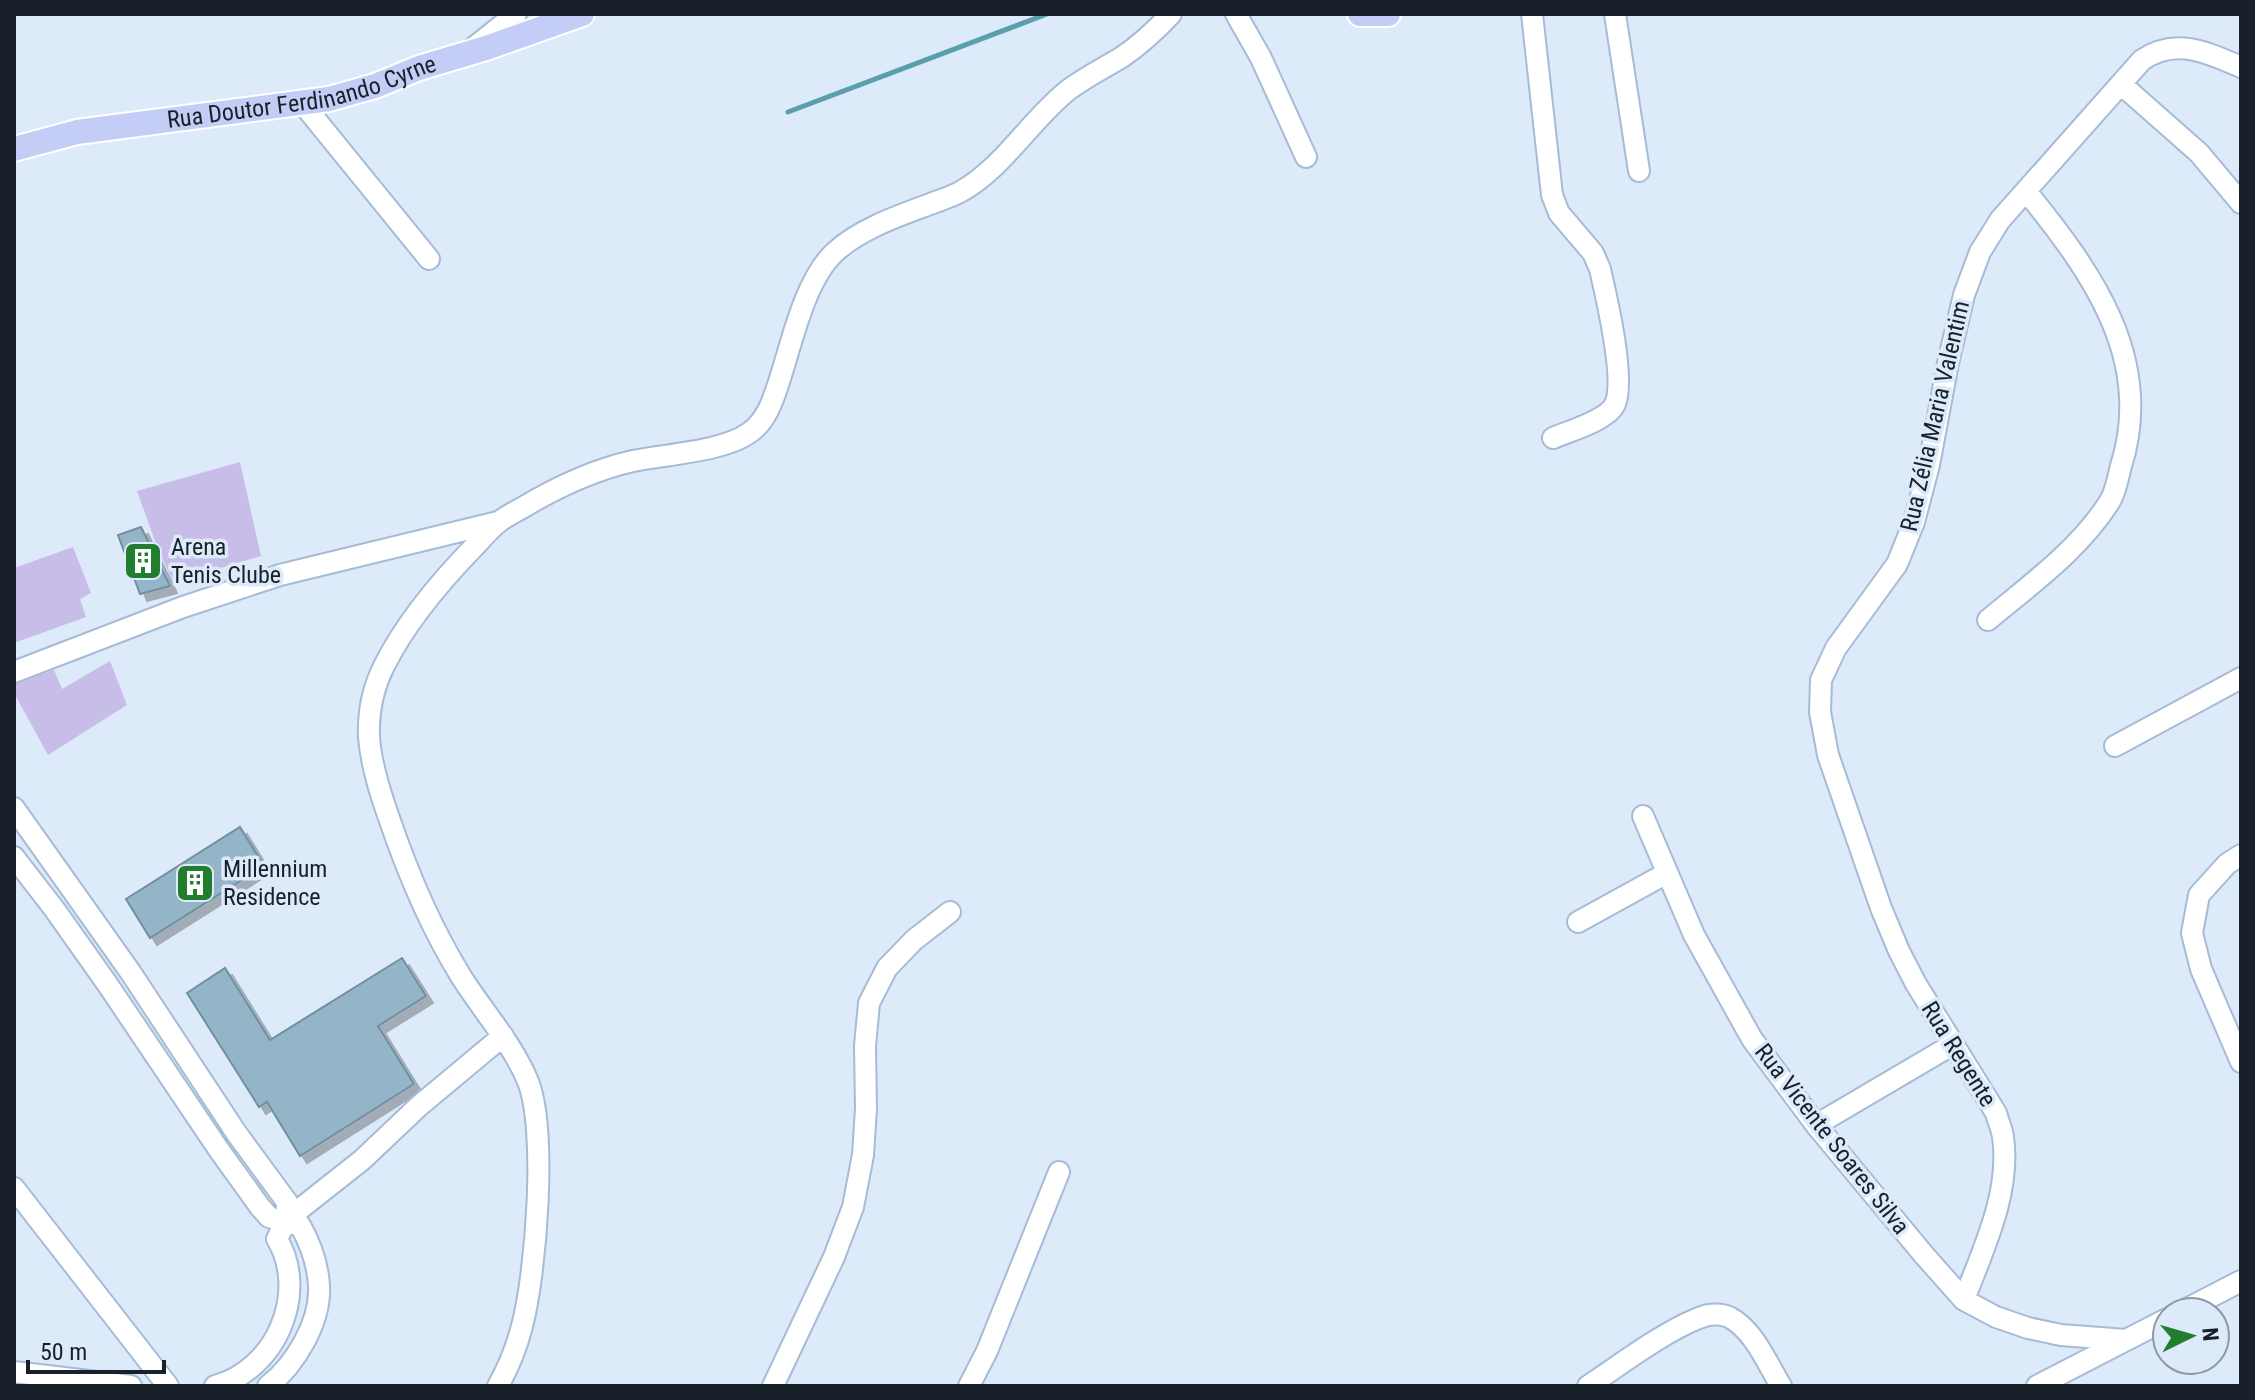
<svg xmlns="http://www.w3.org/2000/svg" width="2255" height="1400" viewBox="0 0 2255 1400" font-family="'Roboto Condensed',sans-serif">
  <style>
    .garden { fill: #c7bde8 }
    .lines { fill: none; stroke-linecap: round; stroke-linejoin: round }
    .stream { stroke: #59a0ac; stroke-width: 5 }
    .building { fill: #94b5c7; stroke: #7090a1; stroke-width: 2; filter: url(#shadow) }
    .minor-casing { stroke: #a6bbd5; stroke-width: 24 }
    .major-casing { stroke: #fff; stroke-width: 28 }
    .minor { stroke: #fff; stroke-width: 20 }
    .major { stroke: #c4cdf6; stroke-width: 24 }
    .labels { text-anchor: middle; dominant-baseline: central; stroke-width: 7; stroke-linejoin: round; paint-order: stroke }
    .street-label { font-size: 24px; fill: #18202a; stroke: #ddeafa }
    .poi-label { font-size: 24px; fill: #18202a; stroke: #ddeafa; text-anchor: start }
  </style>
  <defs>
    <filter id="shadow"><feDropShadow dx="7" dy="7" stdDeviation="0" flood-color="#0004"/></filter>
  </defs>
  <rect width="100%" height="100%" fill="#ddeafa"/>
  <!-- garden -->
  <path class="garden" d="M240,462l21,94 -88,26 -17,-38 -19,-53z
    M73,547l18,46 -11,6 6,18 -72,26v-75z
    M110,661l17,44 -79,50 -34,-62v-9l40,-14 8,19z"/>
  <g class="lines">
    <!-- stream -->
    <path class="stream" d="M788,112l259,-98"/>
  </g>
  <!-- building -->
  <path class="building" d="M141,527l29,59 -30,8 -22,-59z
    M240,827l24,39 -114,72 -24,-39z
    M402,958l24,38 -48,30 36,58 -114,72 -33,-54 -8,5 -72,-114 38,-25 45,72z"/>
  <g class="lines">
    <defs>
      <path id="minor" d="M1236,14l25,44 45,99
        M1532,14l20,181 7,18 34,40 7,16c6,26 27,115 14,137 -9,15 -45,25 -61,32
        M1615,14l24,157
        M472,49l44,-35
        M2122,85l77,68 42,50
        M303,104l126,155
        M1988,620c43,-36 92,-71 122,-119 6,-10 8,-24 11,-35 34,-107 -30,-195 -95,-275
        M14,672l169,-65 97,-32 218,-53
        M2115,746l126,-68
        M14,808l117,165 106,161 50,68 -1,18 -9,19c32,54 -1,131 -62,147
        M1643,816l51,119 58,104 64,86 108,130 40,45 32,17 32,11 33,7 65,5
        M2241,855l-14,9 -28,31 -7,38 9,36 40,93
        M14,857l41,53 53,75 111,165 41,57 9,10 31,8c10,18 18,40 19,61 2,36 -24,79 -51,100
        M1578,922l89,-49
        M1816,1125l136,-80
        M14,1188l154,198
        M286,1220l76,-60 57,-54 84,-70
        M1964,1300c19,-51 47,-107 39,-163 -1,-8 -5,-16 -7,-24l-80,-129 -17,-33 -18,-43 -53,-153 -8,-43 1,-32 15,-32 61,-84 17,-42 15,-57 19,-102 16,-68 16,-43 20,-32 142,-160c34,-23 64,-8 99,7
        M2181,1312l60,-31
        M14,1372l117,14
        M498,1386c10,-18 19,-40 24,-60 14,-52 26,-199 5,-247 -16,-37 -44,-68 -65,-101 -31,-50 -54,-104 -73,-160 -9,-25 -18,-53 -20,-81 -1,-24 4,-49 15,-71 22,-44 55,-83 89,-118 8,-8 16,-19 26,-26 7,-6 16,-10 23,-14 35,-21 71,-38 111,-47 33,-7 89,-9 116,-28 20,-13 27,-42 34,-64 11,-36 24,-91 52,-117 24,-22 60,-35 90,-46 12,-5 24,-8 35,-14 43,-24 69,-70 107,-101 17,-13 37,-23 55,-34 18,-12 34,-27 49,-43
        M773,1386l61,-129 19,-50 10,-52 3,-47 -1,-62 4,-43 18,-35 27,-28 36,-28
        M969,1386l18,-35 72,-179
        M1588,1386c32,-21 77,-55 111,-68 9,-4 21,-5 30,-1 25,13 38,46 52,69
        M2037,1386l130,-67"/>
      <g id="major">
        <path d="M1360,14h28"/>
        <path id="s1" d="M14,149l63,-17 252,-33 46,-13 44,-18 67,-20 96,-34"/>
      </g>
    </defs>
    <!-- minor casing -->
    <use href="#minor" class="minor-casing"/>
    <!-- major casing -->
    <use href="#major" class="major-casing"/>
    <!-- minor -->
    <use href="#minor" class="minor"/>
    <!-- major -->
    <use href="#major" class="major"/>
  </g>
  <!-- icons -->
  <defs>
    <symbol id="building-square" viewBox="-11 -11 22 22"><rect x="-9" y="-9" width="18" height="18" rx="4" fill="#217e2f" stroke="#ddeafa"/><path d="M-4-6H4V6H1V3H-1V6H-4ZM-2.5-4.3h1.7v1.8h-1.7ZM.8-4.3h1.7v1.8H.8ZM-2.5-1h1.7V.8h-1.7ZM.8-1h1.7V.8H.8Z" fill="#fff"/></symbol>
  </defs>
  <g fill-rule="evenodd">
    <use href="#building-square" x="121" y="539" width="44" height="44"/>
    <use href="#building-square" x="173" y="861" width="44" height="44"/>
  </g>
  <g class="labels">
    <!-- street labels -->
    <g class="street-label">
      <text stroke="none"><textPath href="#s1" startOffset="294">Rua Doutor Ferdinando Cyrne</textPath></text>
      <text transform="translate(1935 416) rotate(-77)">Rua Zélia Maria Valentim</text>
      <text transform="translate(1959 1054) rotate(58)">Rua Regente</text>
      <text transform="translate(1832 1139) rotate(52)">Rua Vicente Soares Silva</text>
    </g>
    <!-- poi labels -->
    <g class="poi-label">
      <text x="171" y="547">Arena<tspan x="171" dy="28">Tenis Clube</tspan></text>
      <text x="223" y="869">Millennium<tspan x="223" dy="28">Residence</tspan></text>
    </g>
  </g>
  <!-- border -->
  <rect width="2255" height="1400" fill="none" stroke="#18202a" stroke-width="32"/>
  <!-- north arrow -->
  <g transform="translate(2191 1336) rotate(85)"><circle r="38" fill="#ddeafa" stroke="#8e99a7" stroke-width="2"/>
  <path d="M0-6L14 30L0 20L-14 30Z" fill="#217e2f"/>
  <text y="-12" font-size="22" font-weight="bold" text-anchor="middle" fill="#18202a">N</text>
  </g>
  <!-- scale -->
  <path d="M28 1360v12h136v-12" fill="none" stroke="#18202a" stroke-width="4"/>
  <text x="40" y="1360" font-size="24" fill="#18202a" stroke="#ddeafa" stroke-width="6" paint-order="stroke">50 m</text>
</svg>
